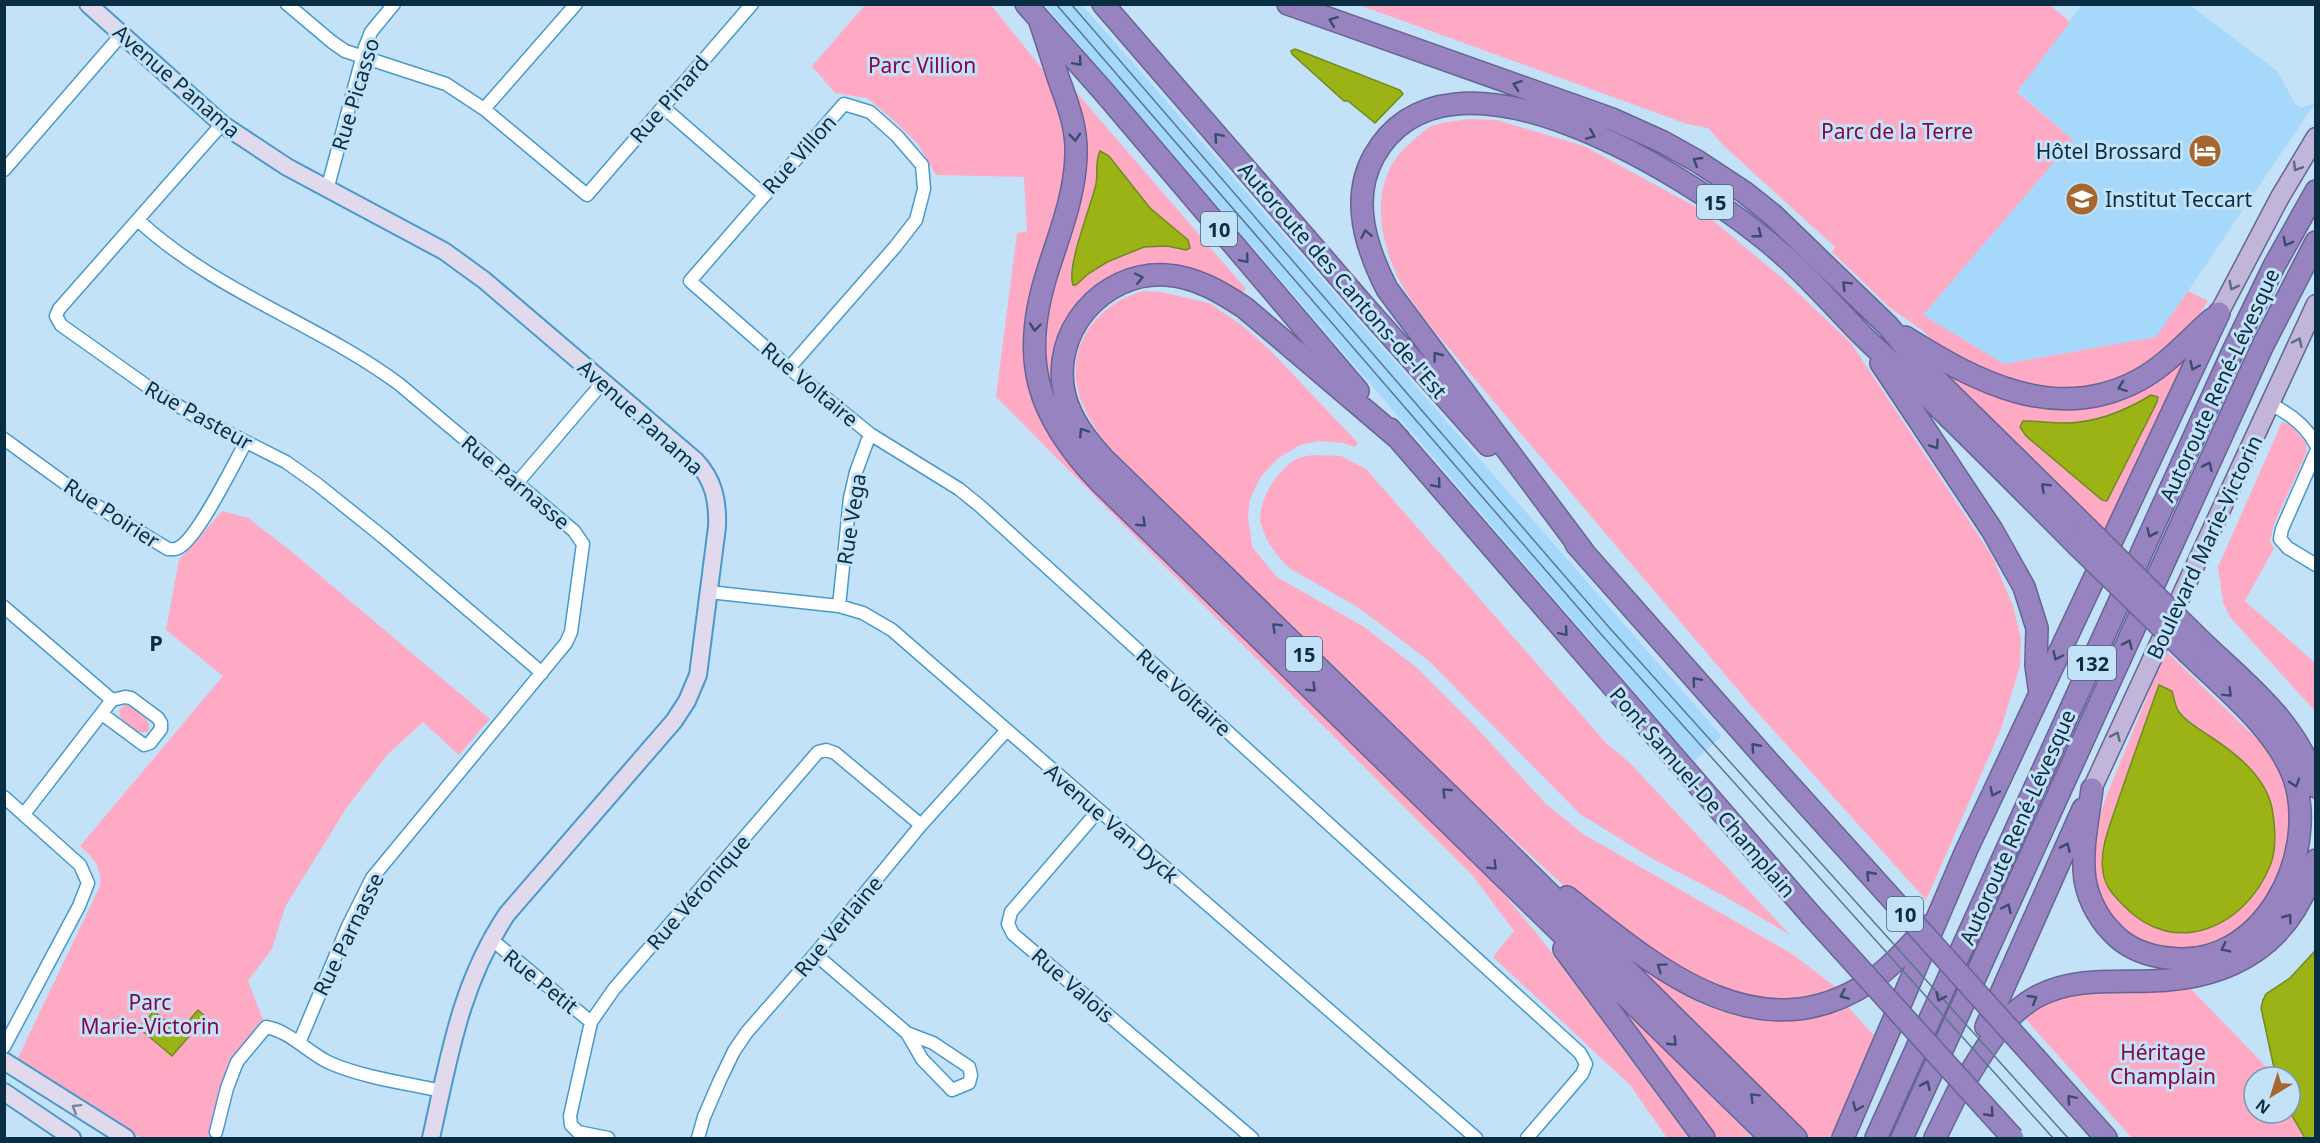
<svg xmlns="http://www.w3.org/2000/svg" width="2320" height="1143" viewBox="0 0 2320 1143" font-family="'Noto Sans',sans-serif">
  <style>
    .built { fill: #a6d8fb }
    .green { fill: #ffaac5 }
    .water { fill: #9bb314; stroke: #6f8b22; stroke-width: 1.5 }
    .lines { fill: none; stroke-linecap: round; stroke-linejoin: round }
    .street-casing { stroke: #4899cc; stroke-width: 15 }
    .secondary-casing { stroke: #4899cc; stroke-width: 20 }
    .primary-casing { stroke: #656594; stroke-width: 21 }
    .highway-casing { stroke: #656594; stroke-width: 24 }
    .street { stroke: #fff; stroke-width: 12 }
    .secondary { stroke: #e0daec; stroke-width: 16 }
    .primary { stroke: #c1b5d9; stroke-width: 18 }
    .highway { stroke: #9783c0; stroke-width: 21 }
    .tram { stroke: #57788e; stroke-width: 1.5 }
    .highway-bridge-casing { stroke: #656594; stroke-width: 24; stroke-linecap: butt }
    .highway-bridge { stroke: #9783c0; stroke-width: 21 }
    .oneway { stroke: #3b4b6e }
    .oneway2 { stroke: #5c6a86 }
    .oneway3 { stroke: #748497 }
    .labels { text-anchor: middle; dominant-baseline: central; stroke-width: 6; stroke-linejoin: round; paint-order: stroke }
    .shield { fill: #c3e1f7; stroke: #416378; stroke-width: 1.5 }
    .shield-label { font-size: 20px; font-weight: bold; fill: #092d42 }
    .park-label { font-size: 21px; fill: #820845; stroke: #c3e1f7 }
    .street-label { font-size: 21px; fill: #092d42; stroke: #c3e1f7 }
    .poi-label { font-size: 21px; fill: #092d42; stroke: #c3e1f7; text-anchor: end }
    .neighbourhood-label { font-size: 22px; font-weight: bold; fill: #092d42; stroke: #c3e1f7 }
  </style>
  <rect width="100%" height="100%" fill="#c3e1f7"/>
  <!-- built -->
  <path class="built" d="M1045,5h37l640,731 -17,15 -11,10z
    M2082,5h108l88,67 17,32 6,4 14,-5 -158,234 -153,27 -82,-49 151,-175 -56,-49z"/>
  <!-- green -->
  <path class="green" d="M865,5h126l52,65 18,40 6,36 -1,40 -40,152 2,43 30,70 39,42 396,388 49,59 147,198h-22l-37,-53 -137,-128 21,-26 -41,-55 -477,-479 21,-164 10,-2 -3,-54 -88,-2 -18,-31 -27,-26 -24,-20 -32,-5 -23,-27z
    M1359,5h691l20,17 -53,70 56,48 -150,175 81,49 152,-27 32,-46 20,10 -12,19 -35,37 -58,30 -72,3 -89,-39 -19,-20 -34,-24 -57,-55 3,-5 -111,-101 -16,-18 -21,-4z
    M1077,93l169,196 -6,7 -26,-15 -119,9 -40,105 -6,3 -6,-20v-53l22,-84 8,-145z
    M1468,119l29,1 87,26 114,62 83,69 70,66 141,213 21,50 8,32 -1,28 -19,63 -75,171 -176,-196 -315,-372c-11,-15 -23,-30 -32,-45 -24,-43 -36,-104 4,-141 7,-6 16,-16 25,-20 11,-4 24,-5 36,-7z
    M1144,291l17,1 48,11 31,21 29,25 89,94 -3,4 -11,-4 -24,-2 -20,4 -23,14 -17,19 -10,21 -2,17 4,31 25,30 87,50 52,40 59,59 71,78 37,30 209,120 45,34 -19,7 -29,7 -51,-6 -34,-15 -21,-13 -71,-46 -46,-34 -150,-139 -181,-176 -125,-125c-31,-38 -51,-83 -16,-126 14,-16 30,-26 50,-31z
    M2194,352l-90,186 -170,-173c56,29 117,62 182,35 8,-3 16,-10 23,-14 18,-12 36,-23 55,-34z
    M2282,422l9,3 16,19 -1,10 -32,70 -4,17 4,7 -29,53 70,62v48l-85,-94 -7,-15 -5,-35z
    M1313,455l28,1 25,13 241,275 24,20 159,171 -64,-38 -75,-39 -71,-44 -151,-153 -70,-53 -70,-40c-12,-12 -24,-27 -28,-44 -5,-20 16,-54 34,-64 4,-3 13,-4 18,-5z
    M222,511l26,7 38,29 204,172 -31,36 -36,-33 -35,32 -41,53 -62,100 -13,42 -24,32 18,46 -29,35 -21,70 -6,6h-69l-125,-76 84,-176c2,-19 -6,-28 -20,-40l143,-170 -57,-46 13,-70z
    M2166,651l101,98 16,29 6,28 2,33 -3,23 -23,45 -43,35 -23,10 -46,-3 -43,-28 -18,-45 3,-45 11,-34z
    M124,705h5c6,5 16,11 19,17 9,20 -28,8 -29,-11z
    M1612,942l58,44 33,19 52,13 29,2 64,-13 29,32 -42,99h-30z
    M1597,980l156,158h-42z
    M2191,989l85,88h-22v36l36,-1 15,26h-173l-110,-123 26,-15 26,-6z"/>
  <!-- water -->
  <path class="water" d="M1295,49l105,41 3,4 -28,29 -27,-22h-4l-52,-47 -1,-3z
    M1100,151l9,5 41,52 38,32 2,8 -4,2 -19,-4 -23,1 -37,15 -19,12 -12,11h-3c-7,-18 18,-79 23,-101 2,-11 -1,-24 4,-33z
    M2151,395l7,2 -1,5 -50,99 -5,-1 -76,-64 -6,-9 3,-6c14,0 28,2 42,2 31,0 60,-12 86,-28z
    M2159,685l13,6c2,6 3,16 7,21 7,10 19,16 29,23 26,17 57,40 64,73 3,17 5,41 -2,58 -25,61 -95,93 -146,40 -10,-10 -19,-19 -21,-34 -4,-23 8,-49 15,-71 13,-38 27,-77 41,-116z
    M2315,951v187h-10l-15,-26v-35h-14l-15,-69 2,-8 3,-6 24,-16z
    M198,1010l8,7 -34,39 -33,-28 15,-17 25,21z"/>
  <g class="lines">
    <defs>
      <path id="street" d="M287,4l45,38 13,9 101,33 38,25 103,86 165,-191
        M663,107l100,87
        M484,109l92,-105
        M222,124l-163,185 -3,7 5,9 93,66 41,25 91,46 31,22 66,53 159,136
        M4,170l118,-136
        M327,190l38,-143 6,-15 23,-28
        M139,221c77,71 177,102 260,163l175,147 9,13 -12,88 -5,11 -194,235 -24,48 -49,117
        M789,368l106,-121 21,-27 8,-31 -2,-24 -25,-29 -27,-24 -26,-8 -154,177 99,87 81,66 89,55 21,17 600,547 6,11 -4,10 -55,64
        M2270,404c19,9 36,21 46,41
        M4,439l88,64 76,46c3,0 7,1 10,-1 19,-8 56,-85 68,-106
        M2316,452l-34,77 -2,10 8,9 28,17
        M517,483l87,-102
        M709,592l130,14 24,7 29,17 584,508
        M839,606l11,-108 6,-26 14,-38
        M4,607l108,93 -88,114
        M102,714l42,31 6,-2 11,-14v-6l-3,-5 -27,-20 -6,-1 -13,3
        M4,797l76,68 8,18 -9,23 -75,141
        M1098,811l-87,101 -3,12 5,10 239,204
        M491,939l100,83
        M815,954l92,79 26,10 36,24 2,8 -2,8 -17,7 -30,-31 -15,-26
        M216,1132l11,-44 10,-26 29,-35c24,4 42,26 64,36 35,15 75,20 112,28
        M608,1138l-30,-6 -7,-7 -1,-9 21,-94 23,-33 204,-237 8,-2 9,3 86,72
        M698,1138l6,-21 16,-37 14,-29 13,-19 68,-78 106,-129 85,-94"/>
      <path id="secondary" d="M88,4l134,120 65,43 157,84 40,29 211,180c19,20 23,41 22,67l-19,148 -11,26 -13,20 -167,193c-47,70 -58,144 -76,224
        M4,1061l122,77
        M4,1092l68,46"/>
      <path id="primary" d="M2219,313l61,-116 36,-60
        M2092,789l224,-485"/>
      <path id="highway" d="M1026,4l78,88 254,299
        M1103,4l263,304 122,137
        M1288,4l324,115 51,23 34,19 47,31 29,23 115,111 30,36 169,166
        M1039,19c7,20 13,40 20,61 9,25 18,47 17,75 -1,40 -16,77 -28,115 -29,89 -12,145 52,212l671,656
        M1905,337c70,44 151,88 234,43 28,-15 49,-40 73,-61
        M1881,363l111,167 32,57 13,41 -1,37 4,29
        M1390,429l420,485
        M1399,439l-154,-131c-24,-16 -49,-31 -79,-33 -64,-4 -117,58 -101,121 6,24 22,44 38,62l385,375 308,305
        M1576,544l198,224
        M1585,554l-198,-265c-21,-41 -37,-90 -13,-133 74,-132 310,18 388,81 37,29 67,64 99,97 18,18 38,35 57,53 54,52 107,106 160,159
        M2197,637c45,44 103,86 119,150
        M2092,789c-4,30 -11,61 -7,91 4,22 16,43 33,58 14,12 32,18 50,20 93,13 152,-101 126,-180 -17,-48 -69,-89 -105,-124
        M1567,897c86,68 189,159 301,86 23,-15 41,-37 60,-57
        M1564,949l140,189
        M1986,1027l97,-218
        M2036,1059l70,79
        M1958,1093c22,-35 42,-77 80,-97 34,-18 74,-14 112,-15 82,-2 143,-37 166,-121
        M1843,1138l123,-287 253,-538
        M1876,1138l357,-787 41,-85 42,-75
        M1902,1138l360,-791 54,-105
        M1935,1138l28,-57"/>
    </defs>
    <!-- street casing -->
    <use href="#street" class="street-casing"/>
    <!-- secondary casing -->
    <use href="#secondary" class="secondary-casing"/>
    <!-- primary casing -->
    <use href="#primary" class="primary-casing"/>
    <!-- highway casing -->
    <use href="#highway" class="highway-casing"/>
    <!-- street -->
    <use href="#street" class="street"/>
    <!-- secondary -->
    <use href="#secondary" class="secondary"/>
    <!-- primary -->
    <use href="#primary" class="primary"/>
    <!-- highway -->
    <use href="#highway" class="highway"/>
    <!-- tram -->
    <path class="tram" d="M1056,4l544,629 453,505
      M1071,4l536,621 461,513"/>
    <defs>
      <path id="highway-bridge" d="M2087,528l110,109
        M2078,546l111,108
        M1774,768l262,291
        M1810,914l203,224"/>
    </defs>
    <!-- highway-bridge casing -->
    <use href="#highway-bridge" class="highway-bridge-casing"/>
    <!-- highway-bridge -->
    <use href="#highway-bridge" class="highway-bridge"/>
  </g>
  <!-- one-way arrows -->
  <defs><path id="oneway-chevron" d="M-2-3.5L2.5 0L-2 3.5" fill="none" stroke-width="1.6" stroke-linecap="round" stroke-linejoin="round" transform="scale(1.5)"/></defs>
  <g class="oneway">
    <use href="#oneway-chevron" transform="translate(1333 21) rotate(-159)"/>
    <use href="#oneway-chevron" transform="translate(1078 62) rotate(49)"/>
    <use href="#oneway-chevron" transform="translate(1517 85) rotate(-161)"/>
    <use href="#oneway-chevron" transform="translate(1591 135) rotate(23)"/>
    <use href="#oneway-chevron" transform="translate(1075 137) rotate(85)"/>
    <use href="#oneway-chevron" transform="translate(1218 137) rotate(-131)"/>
    <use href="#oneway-chevron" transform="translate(1697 161) rotate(-149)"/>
    <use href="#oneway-chevron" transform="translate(1366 234) rotate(-101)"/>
    <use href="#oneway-chevron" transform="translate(1758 234) rotate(38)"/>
    <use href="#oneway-chevron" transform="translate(2287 242) rotate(118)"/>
    <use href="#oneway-chevron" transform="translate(1245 259) rotate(50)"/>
    <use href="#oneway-chevron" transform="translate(1139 278) rotate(-12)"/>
    <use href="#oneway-chevron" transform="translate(1846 285) rotate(-135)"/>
    <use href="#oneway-chevron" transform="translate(1035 327) rotate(96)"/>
    <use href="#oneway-chevron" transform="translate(1437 356) rotate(-127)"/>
    <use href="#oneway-chevron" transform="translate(2194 366) rotate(115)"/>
    <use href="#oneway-chevron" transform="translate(2122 387) rotate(160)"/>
    <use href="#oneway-chevron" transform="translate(1083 432) rotate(-123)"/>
    <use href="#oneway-chevron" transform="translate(1935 445) rotate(56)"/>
    <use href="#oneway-chevron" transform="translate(2208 466) rotate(-66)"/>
    <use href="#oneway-chevron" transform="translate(1437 484) rotate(49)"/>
    <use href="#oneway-chevron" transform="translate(2045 487) rotate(-136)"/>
    <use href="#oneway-chevron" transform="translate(1142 523) rotate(44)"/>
    <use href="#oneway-chevron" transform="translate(2151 533) rotate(114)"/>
    <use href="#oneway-chevron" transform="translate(1276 627) rotate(-136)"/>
    <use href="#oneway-chevron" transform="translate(1564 632) rotate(49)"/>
    <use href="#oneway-chevron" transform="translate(2128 644) rotate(-66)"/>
    <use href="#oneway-chevron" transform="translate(2057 656) rotate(115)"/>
    <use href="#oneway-chevron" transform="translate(1696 681) rotate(-131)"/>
    <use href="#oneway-chevron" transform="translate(1312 688) rotate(44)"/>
    <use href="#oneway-chevron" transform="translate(2228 693) rotate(45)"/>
    <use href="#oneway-chevron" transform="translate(1755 747) rotate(-132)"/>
    <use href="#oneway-chevron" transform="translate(2295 783) rotate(73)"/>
    <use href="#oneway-chevron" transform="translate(1446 792) rotate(-136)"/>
    <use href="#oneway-chevron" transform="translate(1994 792) rotate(115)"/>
    <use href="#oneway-chevron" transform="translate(2066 847) rotate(-66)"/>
    <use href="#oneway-chevron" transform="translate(1493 866) rotate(45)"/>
    <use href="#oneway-chevron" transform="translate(1870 875) rotate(-132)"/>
    <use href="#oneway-chevron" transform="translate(2007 908) rotate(-65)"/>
    <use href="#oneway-chevron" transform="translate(2288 918) rotate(-53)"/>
    <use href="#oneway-chevron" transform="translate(2225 948) rotate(154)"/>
    <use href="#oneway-chevron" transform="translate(1661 967) rotate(-145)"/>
    <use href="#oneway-chevron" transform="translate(1844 995) rotate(156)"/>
    <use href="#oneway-chevron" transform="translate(1940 997) rotate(114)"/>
    <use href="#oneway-chevron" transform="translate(2033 999) rotate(-31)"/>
    <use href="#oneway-chevron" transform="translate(1673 1042) rotate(44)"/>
    <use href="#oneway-chevron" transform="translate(1926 1085) rotate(-66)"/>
    <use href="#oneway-chevron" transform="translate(1754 1097) rotate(-135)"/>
    <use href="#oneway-chevron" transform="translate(2071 1099) rotate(-131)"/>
    <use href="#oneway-chevron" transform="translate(1857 1107) rotate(113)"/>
    <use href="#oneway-chevron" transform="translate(1990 1113) rotate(48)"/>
  </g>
  <g class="oneway2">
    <use href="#oneway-chevron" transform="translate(2297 167) rotate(121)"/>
    <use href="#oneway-chevron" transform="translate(2233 286) rotate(117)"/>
    <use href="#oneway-chevron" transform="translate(2298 342) rotate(-65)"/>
    <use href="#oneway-chevron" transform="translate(2116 736) rotate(-66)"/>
  </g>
  <use class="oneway3" href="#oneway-chevron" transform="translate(76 1108) rotate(-148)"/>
  <!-- icons -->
  <defs>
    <symbol id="hotel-disc" viewBox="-11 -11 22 22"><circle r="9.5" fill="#a6672f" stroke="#c3e1f7"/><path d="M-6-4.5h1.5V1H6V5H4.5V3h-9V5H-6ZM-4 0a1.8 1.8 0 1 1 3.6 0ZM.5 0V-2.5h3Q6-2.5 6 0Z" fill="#fff"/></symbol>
    <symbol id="university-disc" viewBox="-11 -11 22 22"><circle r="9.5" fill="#a6672f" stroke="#c3e1f7"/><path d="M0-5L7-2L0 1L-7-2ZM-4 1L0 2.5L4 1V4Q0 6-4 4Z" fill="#fff"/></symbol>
  </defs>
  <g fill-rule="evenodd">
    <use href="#hotel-disc" x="2186" y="132" width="38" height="38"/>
    <use href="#university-disc" x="2063" y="180" width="38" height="38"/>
  </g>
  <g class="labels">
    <!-- shield labels -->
    <g class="shield">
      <rect x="1697" y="185" width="36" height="34" rx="4.5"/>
      <rect x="1201" y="212" width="36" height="34" rx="4.5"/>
      <rect x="1286" y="637" width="36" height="34" rx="4.5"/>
      <rect x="2068" y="646" width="48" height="34" rx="4.5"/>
      <rect x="1887" y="897" width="36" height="34" rx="4.5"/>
    </g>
    <g class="shield-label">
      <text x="1715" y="202">15</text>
      <text x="1219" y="229">10</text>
      <text x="1304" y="654">15</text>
      <text x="2092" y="663">132</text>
      <text x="1905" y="914">10</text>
    </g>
    <!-- park labels -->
    <g class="park-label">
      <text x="922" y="65">Parc Villion</text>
      <text x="1897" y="131">Parc de la Terre</text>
      <text x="150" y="1002">Parc<tspan x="150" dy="24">Marie-Victorin</tspan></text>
      <text x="2163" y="1052">Héritage<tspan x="2163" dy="24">Champlain</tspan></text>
    </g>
    <!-- street labels -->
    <g class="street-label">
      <text transform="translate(177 81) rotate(41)">Avenue Panama</text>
      <text transform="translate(355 94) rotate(-73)">Rue Picasso</text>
      <text transform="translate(669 99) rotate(-49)">Rue Pinard</text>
      <text transform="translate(799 154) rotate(-48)">Rue Villon</text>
      <text transform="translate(1343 280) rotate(49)">Autoroute des Cantons-de-l'Est</text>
      <text transform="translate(810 384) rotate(40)">Rue Voltaire</text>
      <text transform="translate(2219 385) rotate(-65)">Autoroute René-Lévesque</text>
      <text transform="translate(199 415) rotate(29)">Rue Pasteur</text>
      <text transform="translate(641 417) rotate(42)">Avenue Panama</text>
      <text transform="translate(516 482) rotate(40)">Rue Parnasse</text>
      <text transform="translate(112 513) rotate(33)">Rue Poirier</text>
      <text transform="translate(851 519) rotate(-81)">Rue Vega</text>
      <text transform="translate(2204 547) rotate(-65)">Boulevard Marie-Victorin</text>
      <text transform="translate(1184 692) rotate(42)">Rue Voltaire</text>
      <text transform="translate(1703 792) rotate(49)">Pont Samuel-De Champlain</text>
      <text transform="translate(1112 823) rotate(41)">Avenue Van Dyck</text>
      <text transform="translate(2017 827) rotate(-66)">Autoroute René-Lévesque</text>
      <text transform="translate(698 892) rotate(-49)">Rue Véronique</text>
      <text transform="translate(838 926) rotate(-50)">Rue Verlaine</text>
      <text transform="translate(348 934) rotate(-64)">Rue Parnasse</text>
      <text transform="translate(541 981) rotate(39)">Rue Petit</text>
      <text transform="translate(1073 985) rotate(41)">Rue Valois</text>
    </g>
    <!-- poi labels -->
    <g class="poi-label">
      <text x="2182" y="151">Hôtel Brossard</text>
      <text x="2105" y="199" text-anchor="start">Institut Teccart</text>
    </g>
    <!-- neighbourhood labels -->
    <g class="neighbourhood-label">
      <text x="156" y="642">P</text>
    </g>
  </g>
  <!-- border -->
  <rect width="2320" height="1143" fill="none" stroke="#092d42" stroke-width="12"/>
  <!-- north arrow -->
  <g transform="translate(2272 1095) rotate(218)"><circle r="28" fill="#c3e1f7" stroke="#7999af" stroke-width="1.5"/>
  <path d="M0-4.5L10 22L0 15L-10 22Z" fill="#a6672f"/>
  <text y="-9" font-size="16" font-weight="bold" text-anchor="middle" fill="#092d42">N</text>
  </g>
</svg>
